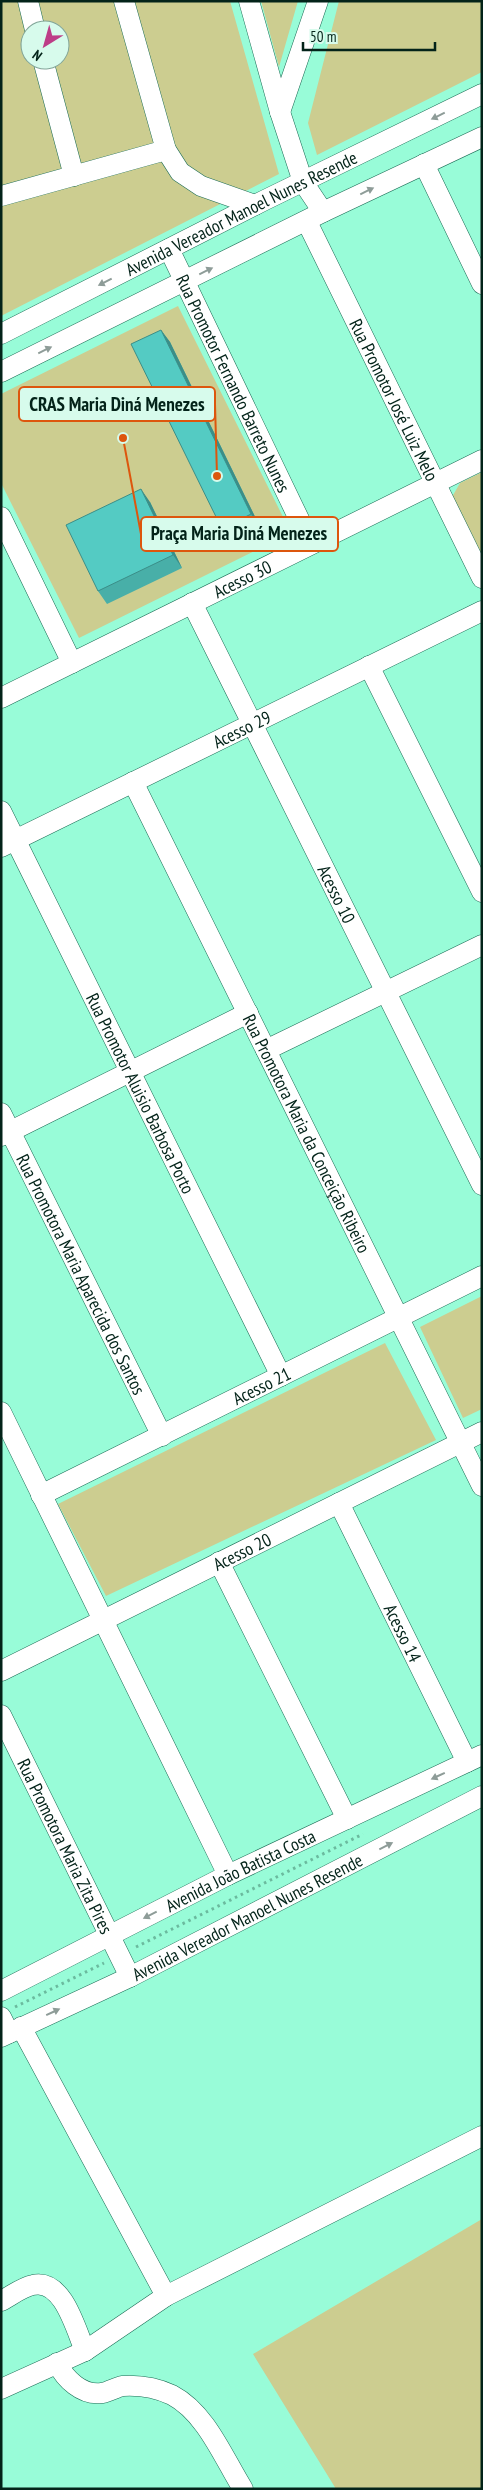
<svg xmlns="http://www.w3.org/2000/svg" width="483" height="2490" viewBox="0 0 483 2490" font-family="'PT Sans Narrow',sans-serif">
  <style>
    .green { fill: #cccd90; fill-rule: evenodd }
    .lines { fill: none; stroke-linecap: round; stroke-linejoin: round }
    .minor-casing { stroke: #1b6c55; stroke-width: 21 }
    .path { stroke: #6bba9e; stroke-width: 3; stroke-dasharray: 2.5 4; stroke-linecap: butt }
    .minor { stroke: #fff; stroke-width: 20 }
    .wall { fill: #48afa8 }
    .shaded-wall { fill: #3b8e88 }
    .building { fill: #54cbc3; stroke: #3b8e88 }
    .oneway { fill: #8e9c98 }
    .labels { text-anchor: middle; dominant-baseline: central; stroke-width: 4; stroke-linejoin: round; paint-order: stroke }
    .street-label { font-size: 18px; fill: #032319; stroke: #d7fbec }
    .leader { fill: none; stroke: #dd560d; stroke-width: 2 }
    .callout-dot { fill: #dd560d; stroke: #d7fbec; stroke-width: 2 }
    .callout { fill: #d7fbec; stroke: #dd560d; stroke-width: 2 }
    .callout-label { font-size: 19px; text-anchor: middle; font-weight: bold; fill: #032319 }
  </style>
  <rect width="100%" height="100%" fill="#98fcd8"/>
  <!-- green -->
  <path class="green" d="M1,1h229l49,173 -278,142zM30,30h30v30h-30z
    M261,1h37l-19,66z
    M339,1h143v71l-165,83 -9,-32z
    M178,306l113,227 -212,105 -78,-155v-89z
    M482,472v86l-30,-61 8,-14z
    M482,1296v113l-19,9 -43,-91z
    M385,1343l51,97 -330,156 -48,-92z
    M482,2219v270h-146l-83,-135z"/>
  <g class="lines">
    <defs>
      <g id="minor">
        <path d="M28,1l7,29"/>
        <path d="M124,1l42,149 14,22 21,14 54,19"/>
        <path d="M249,1l31,111 23,70 20,30"/>
        <path d="M43,60l31,116"/>
        <path d="M280,112l38,-111"/>
        <path d="M424,164l58,120"/>
        <path d="M1,196l165,-46"/>
        <path id="s1" d="M307,222l175,356"/>
        <path id="s2" d="M169,249l142,295"/>
        <path id="s3" d="M1,334l264,-134 217,-106"/>
        <path d="M1,372l322,-160 159,-75"/>
        <path d="M1,517l71,146"/>
        <path id="s4" d="M192,603l290,582"/>
        <path d="M369,666l113,226"/>
        <path id="s5" d="M1,698l481,-238"/>
        <path id="s6" d="M133,782l349,704"/>
        <path id="s7" d="M1,811l280,565"/>
        <path id="s8" d="M1,847l481,-236"/>
        <path d="M266,1050l216,-105"/>
        <path id="s9" d="M1,1113l161,323"/>
        <path d="M1,1136l247,-123"/>
        <path d="M1,1412l227,463"/>
        <path id="s10" d="M41,1495l441,-219"/>
        <path id="s11" d="M339,1503l128,259"/>
        <path d="M219,1562l128,257"/>
        <path id="s12" d="M1,1671l481,-239"/>
        <path id="s13" d="M1,1715l129,262"/>
        <path id="s14" d="M1,1991l227,-116 254,-120"/>
        <path d="M1,2017l8,16"/>
        <path d="M21,2027l145,269"/>
        <path id="s15" d="M1,2037l129,-60 352,-181"/>
        <path d="M1,2301c10,-5 21,-14 32,-16 30,-7 43,45 52,66"/>
        <path d="M57,2363c8,16 25,33 45,30 7,-1 14,-6 21,-7 17,-1 34,2 49,9 34,18 51,62 71,94"/>
        <path d="M1,2389l84,-38 81,-55 316,-160"/>
      </g>
    </defs>
    <!-- minor casing -->
    <use href="#minor" class="minor-casing"/>
    <!-- path -->
    <path class="path" d="M136,1947l227,-113
      M15,2007l89,-44"/>
    <!-- minor -->
    <use href="#minor" class="minor"/>
  </g>
  <!-- wall -->
  <path class="wall" d="M161,330l9,12 90,185 -29,14 -9,-12z
    M150,502l32,66 -75,36 -9,-13z"/>
  <!-- shaded-wall -->
  <path class="shaded-wall" d="M161,330l9,12 90,185 -9,-13z
    M141,489l9,13 32,66 -9,-13z"/>
  <!-- building -->
  <path class="building" d="M161,330l90,184 -29,15 -91,-185z
    M141,489l32,66 -75,36 -32,-66z"/>
  <!-- one-way arrows -->
  <defs><path id="oneway-solid" d="M-6-.8H1V-3.2L6.5 0L1 3.2V.8H-6Z" transform="scale(1.25)"/></defs>
  <g class="oneway">
    <use href="#oneway-solid" transform="translate(438 116) rotate(154)"/>
    <use href="#oneway-solid" transform="translate(367 191) rotate(-26)"/>
    <use href="#oneway-solid" transform="translate(206 271) rotate(-26)"/>
    <use href="#oneway-solid" transform="translate(105 282) rotate(153)"/>
    <use href="#oneway-solid" transform="translate(45 350) rotate(-26)"/>
    <use href="#oneway-solid" transform="translate(438 1776) rotate(155)"/>
    <use href="#oneway-solid" transform="translate(386 1846) rotate(-27)"/>
    <use href="#oneway-solid" transform="translate(150 1915) rotate(153)"/>
    <use href="#oneway-solid" transform="translate(53 2012) rotate(-25)"/>
  </g>
  <g class="labels">
    <!-- street labels -->
    <g class="street-label">
      <text stroke="none"><textPath href="#s3" startOffset="269">Avenida Vereador Manoel Nunes Resende</textPath></text>
      <text stroke="none"><textPath href="#s2" startOffset="149">Rua Promotor Fernando Barreto Nunes</textPath></text>
      <text stroke="none"><textPath href="#s1" startOffset="198">Rua Promotor José Luiz Melo</textPath></text>
      <text stroke="none"><textPath href="#s5" startOffset="269">Acesso 30</textPath></text>
      <text stroke="none"><textPath href="#s8" startOffset="268">Acesso 29</textPath></text>
      <text stroke="none"><textPath href="#s4" startOffset="325">Acesso 10</textPath></text>
      <text stroke="none"><textPath href="#s7" startOffset="315">Rua Promotor Aluisio Barbosa Porto</textPath></text>
      <text stroke="none"><textPath href="#s6" startOffset="392">Rua Promotora Maria da Conceição Ribeiro</textPath></text>
      <text stroke="none"><textPath href="#s9" startOffset="180">Rua Promotora Maria Aparecida dos Santos</textPath></text>
      <text stroke="none"><textPath href="#s10" startOffset="246">Acesso 21</textPath></text>
      <text stroke="none"><textPath href="#s12" startOffset="269">Acesso 20</textPath></text>
      <text stroke="none"><textPath href="#s11" startOffset="145">Acesso 14</textPath></text>
      <text stroke="none"><textPath href="#s13" startOffset="146">Rua Promotora Maria Zita Pires</textPath></text>
      <text stroke="none"><textPath href="#s14" startOffset="268">Avenida João Batista Costa</textPath></text>
      <text stroke="none"><textPath href="#s15" startOffset="274">Avenida Vereador Manoel Nunes Resende</textPath></text>
    </g>
  </g>
  <!-- callouts -->
  <path class="leader" d="M217 476L215 404M123 438L141 534"/>
  <g class="callout-dot">
    <circle cx="217" cy="476" r="5"/>
    <circle cx="123" cy="438" r="5"/>
  </g>
  <g class="callout">
    <rect x="19" y="387" width="196" height="34" rx="5"/>
    <rect x="141" y="517" width="197" height="34" rx="5"/>
  </g>
  <g class="callout-label">
    <text x="117" y="411">CRAS Maria Diná Menezes</text>
    <text x="239" y="540">Praça Maria Diná Menezes</text>
  </g>
  <!-- border -->
  <rect width="483" height="2490" fill="none" stroke="#032319" stroke-width="5"/>
  <!-- north arrow -->
  <g transform="translate(45 45) rotate(217)"><circle r="24" fill="#d7fbec" stroke="#82a598"/>
  <path d="M0-4L9 19L0 12L-9 19Z" fill="#bd3d87"/>
  <text y="-8" font-size="14" font-weight="bold" text-anchor="middle" fill="#032319">N</text>
  </g>
  <!-- scale -->
  <path d="M303 42v8h132v-8" fill="none" stroke="#032319" stroke-width="2.5"/>
  <text x="310" y="42" font-size="15" fill="#032319" stroke="#d7fbec" stroke-width="4" paint-order="stroke">50 m</text>
</svg>
